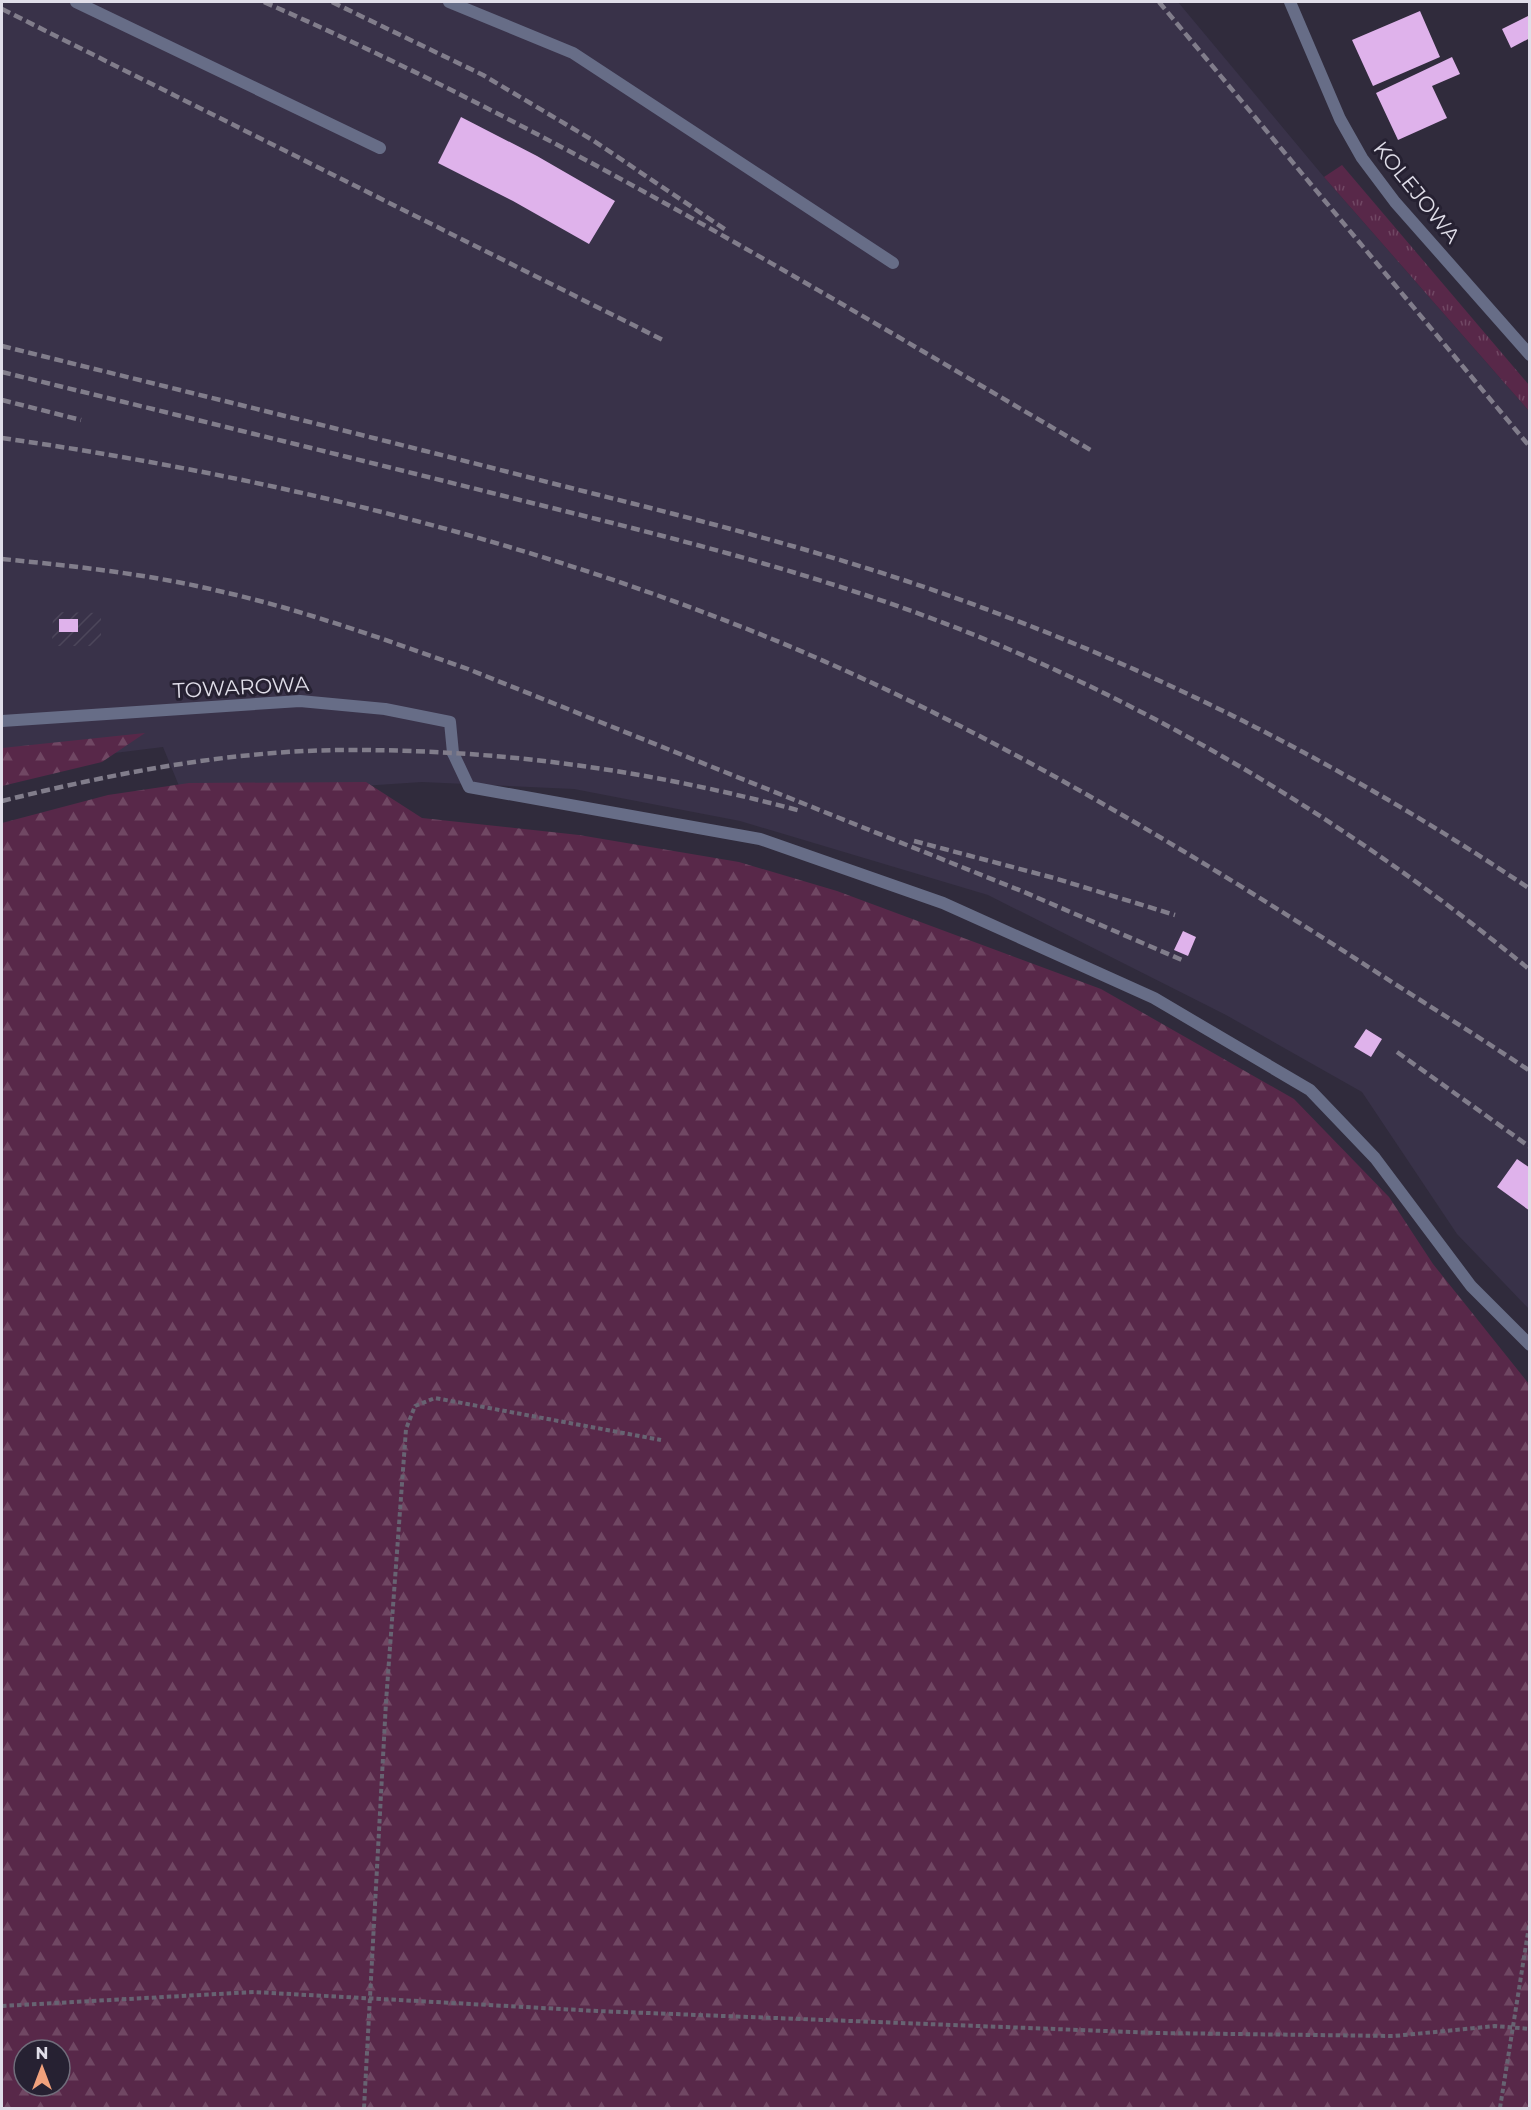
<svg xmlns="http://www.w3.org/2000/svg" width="1531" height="2110" viewBox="0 0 1531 2110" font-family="Montserrat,sans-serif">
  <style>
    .built { fill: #393249 }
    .industrial { fill: url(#industrial-furrows) }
    .grass { fill: url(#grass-tufts) }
    .forest { fill: url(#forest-firs); fill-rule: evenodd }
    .building { fill: #dfb2eb }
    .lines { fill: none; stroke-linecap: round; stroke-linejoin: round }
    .path { stroke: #676372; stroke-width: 4; stroke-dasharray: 4.5 3; stroke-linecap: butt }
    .service { stroke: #676d87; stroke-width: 12 }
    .minor { stroke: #676d87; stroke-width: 12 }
    .tertiary { stroke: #676d87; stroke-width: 12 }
    .rail { stroke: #817d8b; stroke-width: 4.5; stroke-dasharray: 9 4.5; stroke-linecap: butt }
    .labels { text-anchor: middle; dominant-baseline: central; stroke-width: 6; stroke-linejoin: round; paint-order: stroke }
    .street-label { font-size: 21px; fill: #e0dee9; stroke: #262132 }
  </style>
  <defs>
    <pattern id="industrial-furrows" width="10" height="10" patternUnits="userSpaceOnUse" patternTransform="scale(1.5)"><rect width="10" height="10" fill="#393249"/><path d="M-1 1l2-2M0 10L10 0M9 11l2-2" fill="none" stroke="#4c465a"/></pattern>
    <pattern id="grass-tufts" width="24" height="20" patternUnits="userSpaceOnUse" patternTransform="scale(1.5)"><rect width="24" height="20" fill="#582849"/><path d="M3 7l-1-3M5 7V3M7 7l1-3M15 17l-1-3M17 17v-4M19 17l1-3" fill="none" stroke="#704763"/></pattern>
    <pattern id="forest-firs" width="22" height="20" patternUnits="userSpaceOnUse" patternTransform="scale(1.5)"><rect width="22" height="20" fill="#582849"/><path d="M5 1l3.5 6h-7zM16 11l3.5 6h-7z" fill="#704763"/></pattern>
  </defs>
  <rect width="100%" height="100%" fill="#302b3c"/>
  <!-- built -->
  <path class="built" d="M2,2h1176l146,175 205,234v898l-72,-75 -95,-142 -136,-77 -238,-120 -248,-74 -166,-32 -152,-7 -238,16 -21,-51 -161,20z"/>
  <!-- industrial -->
  <path class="industrial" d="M53,612l48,1v33h-49z"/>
  <!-- grass -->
  <path class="grass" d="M1342,165l187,220v26l-205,-234z"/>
  <!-- forest -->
  <path class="forest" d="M145,733l-43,29 -100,24v-38z
    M366,782l56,36 157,17 160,27 98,29 264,98 193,110 95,98 44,67 96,120v724h-1527v-1285l106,-28 81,-12zM24,2050h36v36h-36z"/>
  <!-- building -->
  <path class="building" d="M1420,11l20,46 -67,29 -21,-46z
    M1530,15v23l-19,10 -9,-19z
    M1452,57l8,17 -28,12 15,32 -49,22 -22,-47z
    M461,117l76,39 78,45 -26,43 -76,-43 -75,-38z
    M59,619h19v13h-19z
    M1183,931l13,6 -8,19 -14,-6z
    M1366,1029l16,10 -11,18 -17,-10z
    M1517,1159l13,9v43l-33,-24z"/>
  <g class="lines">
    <!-- path -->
    <path class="path" d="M2,2006l252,-14 343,19 559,22 238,3 101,-10 35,3
      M364,2108l22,-406 20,-273 9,-23 20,-8 226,42
      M1500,2108l30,-188"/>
    <!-- service -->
    <path class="service" d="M76,2l304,146
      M449,2l124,51 320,210
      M453,753l16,34 291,52 183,64 211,95 156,92 65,68 96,128 59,59"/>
    <!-- minor -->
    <path class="minor" d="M2,721l298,-20 85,8 65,13 3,31"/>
    <!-- tertiary -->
    <path class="tertiary" d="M1290,2l50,117 22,39 33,44 135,153"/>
    <!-- rail -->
    <path class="rail" d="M264,2c288,126 559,291 830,450
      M332,2l151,73 111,66 132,89
      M1159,2l371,445
      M2,9l663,332
      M2,346c185,46 371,91 557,139 148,37 297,74 440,129 187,70 366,164 531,275
      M2,372c175,43 351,86 526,130 162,40 323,80 478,146 189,81 365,191 524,322
      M2,400l79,20
      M2,438c264,38 522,100 770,201 200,82 385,193 567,309 63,41 128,81 191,123
      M2,559c72,7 146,15 217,32 85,19 167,49 249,78l556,223 158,68
      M2,801c109,-27 225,-50 339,-51 159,-1 307,20 460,61
      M914,841l140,37 121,37
      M1397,1052l133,95"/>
  </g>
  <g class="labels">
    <!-- street labels -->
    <g class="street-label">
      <text transform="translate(1417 192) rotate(51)">KOLEJOWA</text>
      <text transform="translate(241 687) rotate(-3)">TOWAROWA</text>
    </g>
  </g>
  <!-- border -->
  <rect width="1531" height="2110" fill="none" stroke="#e0dee9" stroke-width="6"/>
  <!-- north arrow -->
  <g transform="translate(42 2068)"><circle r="28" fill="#262132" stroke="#706d7b" stroke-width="1.5"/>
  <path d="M0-4.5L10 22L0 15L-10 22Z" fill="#f1a17c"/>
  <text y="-9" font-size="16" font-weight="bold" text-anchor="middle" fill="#e0dee9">N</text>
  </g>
</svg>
